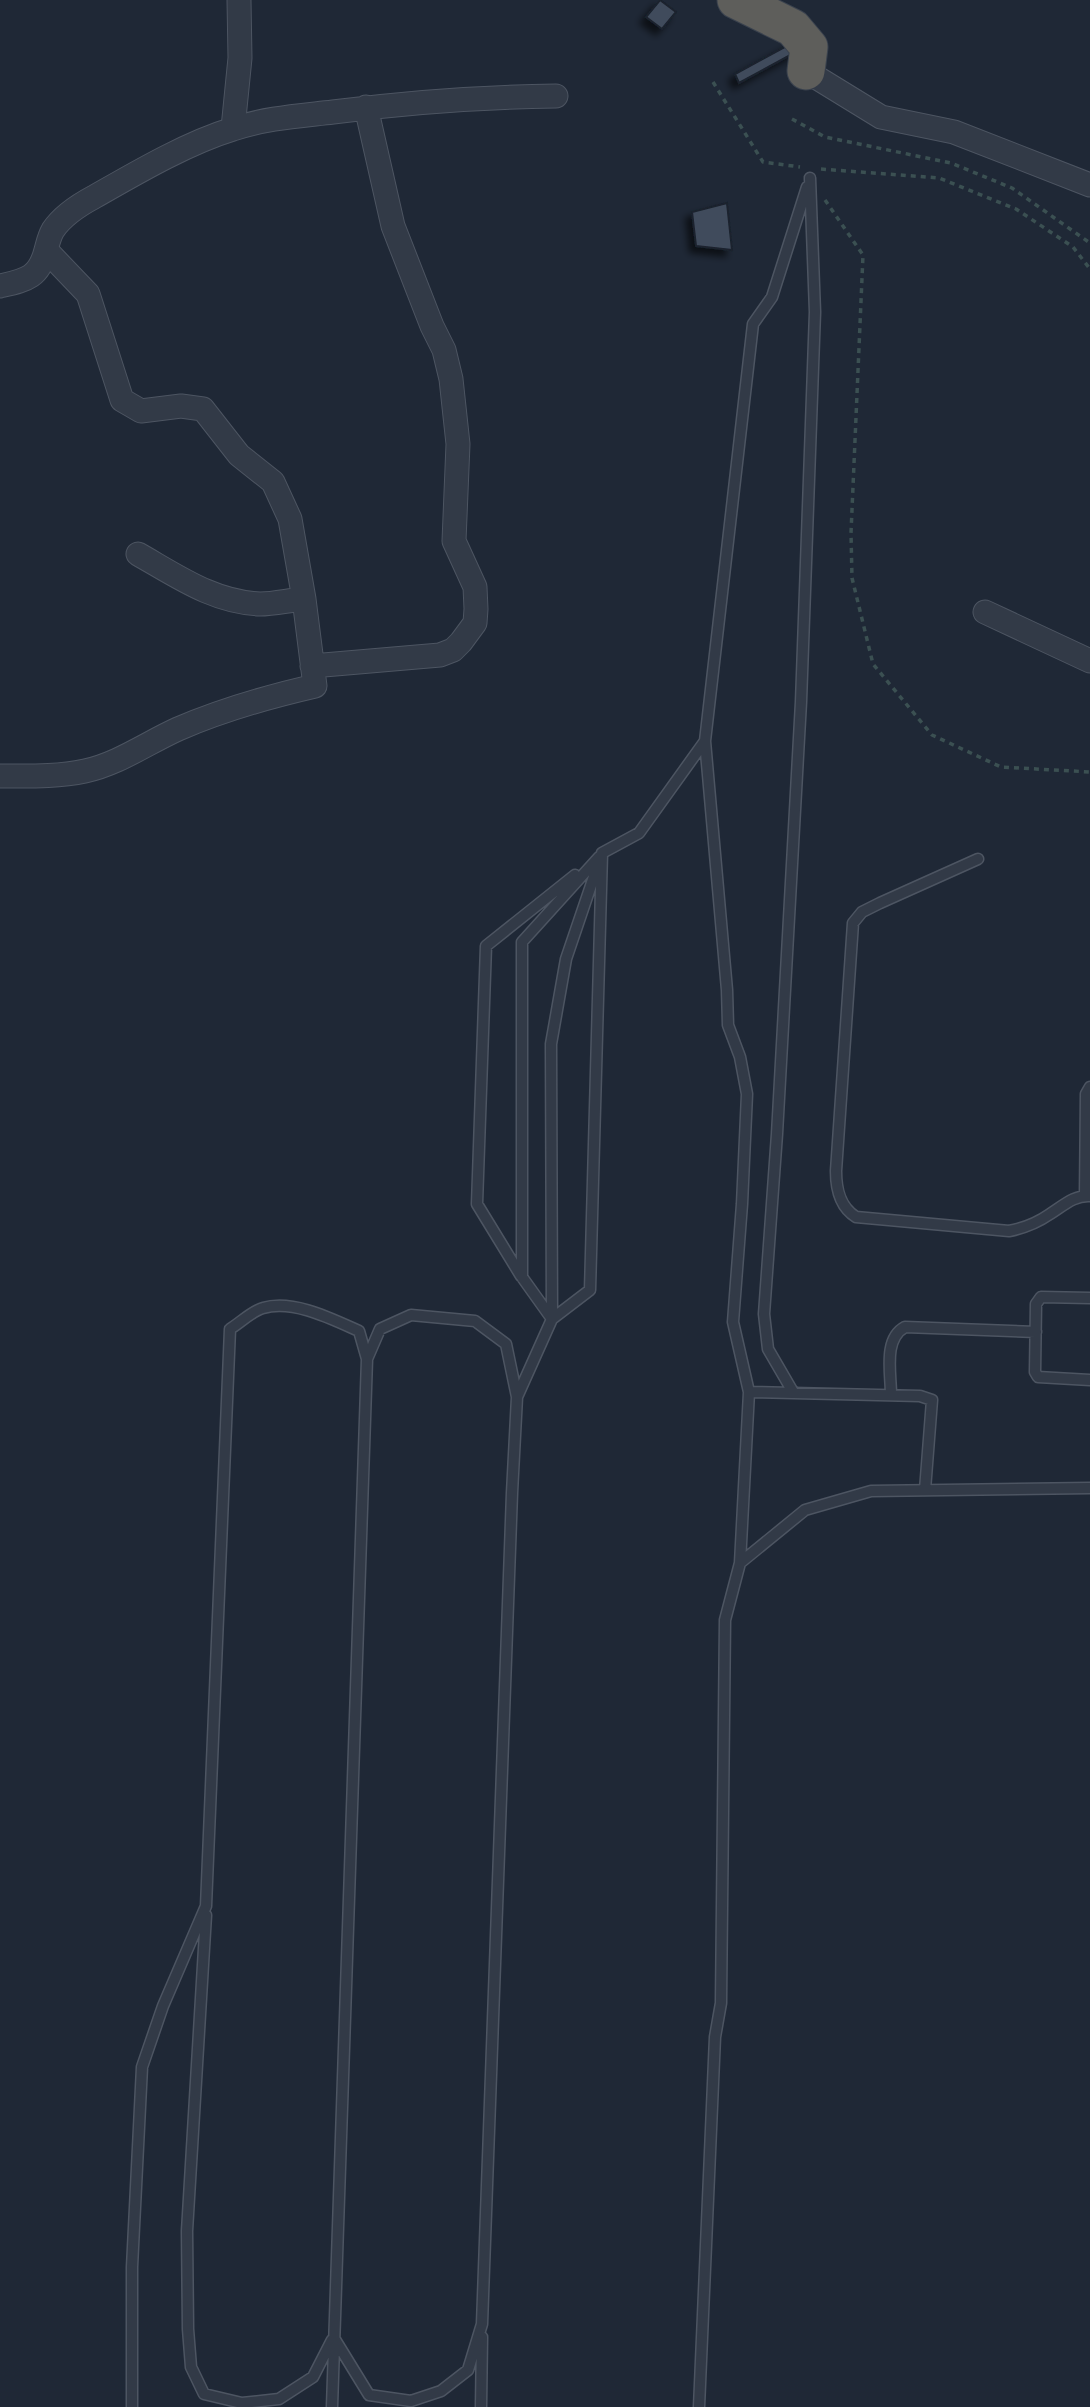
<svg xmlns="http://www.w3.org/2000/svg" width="1090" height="2407" viewBox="0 0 1090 2407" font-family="Ubuntu,sans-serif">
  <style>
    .building { fill: #404b5c; stroke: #1a222d; stroke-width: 2; filter: url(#shadow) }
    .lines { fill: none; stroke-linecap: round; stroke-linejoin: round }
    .service-casing { stroke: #4d5562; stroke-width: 13 }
    .minor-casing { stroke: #4d5562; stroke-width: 25 }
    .trunk-casing { stroke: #3a424e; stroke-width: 39 }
    .path { stroke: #3b5052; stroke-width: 3.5; stroke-dasharray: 5 5; stroke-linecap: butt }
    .service { stroke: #323a47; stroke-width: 10 }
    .minor { stroke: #323a47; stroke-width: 23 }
    .trunk { stroke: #5e5e5b; stroke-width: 37 }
  </style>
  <defs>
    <filter id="shadow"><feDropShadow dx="-6" dy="6" stdDeviation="3.5" flood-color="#0009"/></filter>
  </defs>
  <rect width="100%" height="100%" fill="#1f2836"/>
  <!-- building -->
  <path class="building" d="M660,0l16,12 -14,17 -16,-12z
    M792,43l4,9 -57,31 -4,-9z
    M727,203l5,47 -36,-4 -4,-34z"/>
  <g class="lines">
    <defs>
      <path id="service" d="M705,741l22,249 1,35 12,32 7,37 -5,110 -9,118 16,70 -9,171
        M978,859l-98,44 -18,9 -9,11 -17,248c0,19 4,36 20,46l153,14c16,-3 28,-8 41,-17 13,-8 24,-19 40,-18
        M1085,1196l1,-102 4,-7
        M521,1276l-44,-72 9,-258 89,-71
        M1090,1298l-49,-1 -5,7 -1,68 3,5 52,3
        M552,1319l38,-29 12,-437 37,-20 66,-92 48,-417 19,-27 35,-110
        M552,1319l-30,-42v-335l77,-85
        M367,1359l13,-30 31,-14 64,6 31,23 11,53
        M749,1392l171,4 12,4 -7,90
        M793,1392l-25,-43 -4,-35 13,-180 24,-432 14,-390 -5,-134
        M891,1395c0,-22 -8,-56 14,-68l131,5
        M206,1915l-19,316 1,98 3,38 13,27 38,9 37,-4 34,-22 19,-37
        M334,2338l35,57 42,6 30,-10 27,-21 14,-46 30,-831 5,-96 35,-78 -1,-275 15,-85 36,-106
        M132,2407v-140l10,-200 21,-61 43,-100 24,-577c10,-6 22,-18 33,-21 30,-9 69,11 96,23l8,28 -35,1048
        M481,2407l1,-70
        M699,2407l16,-370 6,-34 4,-383 15,-57 65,-53 66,-19 219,-3"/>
      <path id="minor" d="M806,71l75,46 73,15 136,53
        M233,128l7,-70 -1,-58
        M0,286c26,-6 39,-8 46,-36 2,-7 3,-13 7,-20 10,-15 26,-25 41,-33 42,-24 93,-54 139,-68 33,-11 66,-13 100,-17 76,-10 146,-15 223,-16
        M138,554c39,22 75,48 122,50 14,0 30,-4 44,-5
        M985,612l105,49
        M312,666l128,-11 13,-5 8,-8 14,-19 1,-14 -1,-22 -21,-46 4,-97 -7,-65 -7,-29 -12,-24 -39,-100 -27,-119
        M0,776c29,0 57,1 85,-5 33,-7 62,-28 93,-42 44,-19 89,-32 137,-43l-11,-87 -14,-80 -17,-37 -34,-27 -36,-46 -22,-3 -40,5 -19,-11 -34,-106 -42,-44"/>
      <path id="trunk" d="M736,0l57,28 16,19 -3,24"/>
    </defs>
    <!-- service casing -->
    <use href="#service" class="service-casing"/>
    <!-- minor casing -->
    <use href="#minor" class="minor-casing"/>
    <!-- trunk casing -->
    <use href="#trunk" class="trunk-casing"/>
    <!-- path -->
    <path class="path" d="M713,82l50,80 37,5
      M792,119l33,18 126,26 61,25 78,55
      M821,169l118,9 77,31 57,38 17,22
      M825,200l38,55 -12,278 1,45 21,86 59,71 69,32 89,5"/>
    <!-- service -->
    <use href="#service" class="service"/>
    <!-- minor -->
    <use href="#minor" class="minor"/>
    <!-- trunk -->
    <use href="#trunk" class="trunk"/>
  </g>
</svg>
